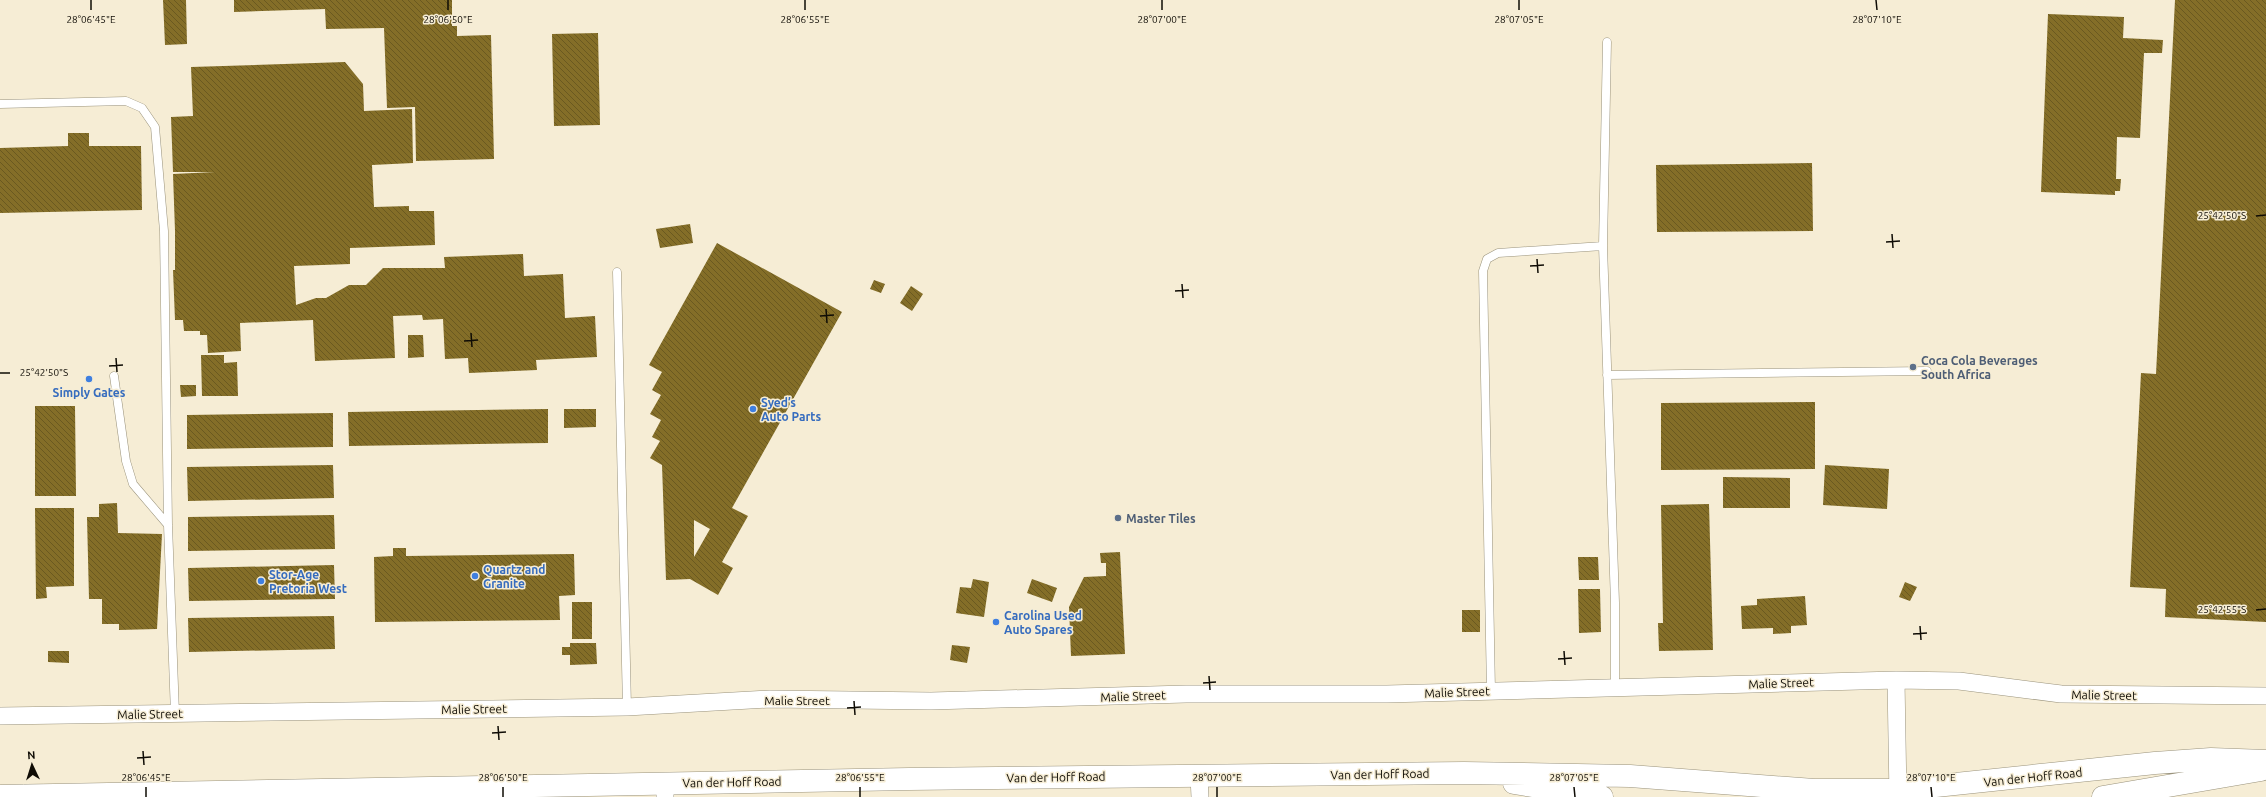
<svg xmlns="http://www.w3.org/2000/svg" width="2266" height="797" viewBox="0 0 2266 797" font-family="Ubuntu,sans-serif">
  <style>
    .building { fill: url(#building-back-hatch); fill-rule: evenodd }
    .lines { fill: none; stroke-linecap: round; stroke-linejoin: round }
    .lane-casing { stroke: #9a937c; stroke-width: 9 }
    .street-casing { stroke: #9a937c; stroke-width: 18 }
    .secondary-casing { stroke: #9a937c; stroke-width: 23 }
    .lane { stroke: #fff; stroke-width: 8 }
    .street { stroke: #fff; stroke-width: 17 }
    .secondary { stroke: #fff; stroke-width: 22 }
    .ticks { fill: none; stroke: #0f0c05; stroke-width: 1.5 }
    .service-dot { fill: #5c6f8a; stroke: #f6edd5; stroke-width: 1.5 }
    .shop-dot { fill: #3f7fe0; stroke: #f6edd5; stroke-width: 1.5 }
    .labels { text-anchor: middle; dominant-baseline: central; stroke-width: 3; stroke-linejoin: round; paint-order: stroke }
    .service-label { font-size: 12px; font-weight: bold; fill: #4e5e75; stroke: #f6edd5; text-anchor: start }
    .shop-label { font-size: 12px; font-weight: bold; fill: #366cbe; stroke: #f6edd5; text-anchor: start }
    .street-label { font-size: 12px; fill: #0f0c05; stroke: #f6edd5 }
    .ticks-label { font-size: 10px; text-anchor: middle; fill: #0f0c05; stroke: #f6edd5; stroke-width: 3; stroke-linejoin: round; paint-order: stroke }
  </style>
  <defs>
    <pattern id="building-back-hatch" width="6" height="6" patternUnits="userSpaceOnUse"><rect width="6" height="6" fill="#846e28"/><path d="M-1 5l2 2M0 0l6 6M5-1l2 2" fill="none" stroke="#6a5920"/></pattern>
  </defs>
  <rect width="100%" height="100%" fill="#f6edd5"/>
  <!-- building -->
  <path class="building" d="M163,0h23l1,44 -22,1z
    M234,0h218v26h5v10l34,-1 3,124 -78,2 -1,-54 -28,1 -3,-80 -58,1 -1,-20 -91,3z
    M2175,0h91v622l-101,-5 1,-28 -36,-2 11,-214 15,1z
    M2048,14l76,3 -1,21 40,2 -1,13h-18l-4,85 -23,-1 -1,42h5l-1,12h-5v4l-74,-3z
    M598,33l2,92 -46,1 -2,-92z
    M345,62l18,22 1,27 48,-2 1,54 -41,2 2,42 35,-1v5h25l1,34 -85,3v16l-56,2 2,39 20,-7h10l23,-13h17l17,-17h62l-1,-11 79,-3 1,22 39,-2 2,44 30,-2 2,41 -61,3 1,10 -68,3 -1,-15 -23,1 -2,-40 -20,1 -1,-5 -29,1 2,42 -80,3 -2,-41 -73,3 1,28 -33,2 -1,-18h-7v-4h-16l-1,-11h-8l-2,-50h2v-39l-2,-57 42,-2h-42l-2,-55 22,-1 -2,-49z
    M68,133h21v13h52l1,64 -142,3v-65l68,-2z
    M1812,163l1,68 -156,1 -1,-67z
    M690,224l3,19 -33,5 -4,-19z
    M717,243l125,69 -110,196 16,8 -26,46 11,6 -15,27 -28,-16 -24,1 -4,-115 -12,-7 10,-17 -8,-4 9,-17 -11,-6 11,-19 -9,-5 10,-18 -13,-7zM694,520l16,9 -16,28z
    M874,280l11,4 -4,9 -11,-4z
    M911,286l12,8 -11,17 -12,-8z
    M408,335h15l1,22 -16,1z
    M201,355h23v8l13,-1 1,34h-36z
    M180,385h16v11l-15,1z
    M1815,402v67l-154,1v-67z
    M35,406h40l1,90h-41z
    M548,409v34l-199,3 -1,-34z
    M564,409h32v18l-32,1z
    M333,413v34l-146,2v-34z
    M333,465l1,33 -146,3 -1,-34z
    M1825,465l64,4 -2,40 -64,-4z
    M1723,477l67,1v30h-67z
    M117,503l1,30 44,1 -5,95 -38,1v-6h-17v-25h-13l-2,-82h12v-13z
    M1709,504l4,146 -54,1 -1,-28h5l-2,-118z
    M35,508h39v78l-28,1 1,11 -11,1z
    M334,515l1,34 -147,2v-34z
    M393,548h13v8l168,-2 1,41 -16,1 1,24 -185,2 -1,-65 19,-1z
    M1120,552l5,102 -54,2 -2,-49 15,-30 22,-1v-13h-5l-1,-10z
    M1578,557h20l1,23h-20z
    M334,565l1,34 -146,2 -1,-33z
    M973,579l16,3 -5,35 -28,-4 4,-26 11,1z
    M1032,579l25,9 -5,14 -25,-9z
    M1905,582l12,5 -7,14 -11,-4z
    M1578,589h22l1,43 -22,1z
    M1805,596l2,29 -16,1v7l-18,1v-6l-31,1 -1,-23 16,-1v-6z
    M572,602h20v37h-20z
    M1462,610h18v22h-18z
    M334,616l1,33 -146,3 -1,-34z
    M570,643h26l1,21 -27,1v-10h-8v-8h8z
    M952,645l18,2 -3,16 -17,-3z
    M48,651h21v12l-21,-1z"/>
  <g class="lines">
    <defs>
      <path id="lane" d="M1607,42l-4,204 12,357v85
        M0,104l126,-3 16,7 13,19 9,104 4,294 7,189
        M617,272l10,435
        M1607,375l320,-4
        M114,376l12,85 7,23 35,41
        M1491,691l-8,-420 4,-12 11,-6 105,-7"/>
      <path id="street" d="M1896,680l2,117
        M0,716l627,-9 143,-8 161,2 255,-7h201l509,-14 63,1 102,13 205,2
        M1199,776l1,21
        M665,783v14"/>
      <path id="secondary" d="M1514,783l88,14
        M0,796l909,-17 555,-6 166,3 184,14h84l257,-27 56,-4 55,2
        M2103,797l158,-27"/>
    </defs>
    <!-- lane casing -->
    <use href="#lane" class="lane-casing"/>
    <!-- street casing -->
    <use href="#street" class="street-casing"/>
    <!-- secondary casing -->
    <use href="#secondary" class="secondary-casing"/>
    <!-- lane -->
    <use href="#lane" class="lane"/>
    <!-- street -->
    <use href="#street" class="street"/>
    <!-- secondary -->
    <use href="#secondary" class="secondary"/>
  </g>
  <!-- ticks -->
  <path class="ticks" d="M91,0v10M448,0v10M805,0v10M1162,0v10M1519,0v10M1876,0l1,10M2256,216l10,-1M1892,234l1,14M1886,242l14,-1M1537,259l1,14M1530,266l14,-1M1182,284l1,14M1175,291l14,-1M826,309l1,14M820,316l14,-1M471,333l1,14M464,341l14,-1M116,358l1,14M109,366l14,-1M0,373h10M2256,610l10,-1M1920,626l1,14M1913,634l14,-1M1564,651l1,14M1558,659l14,-1M1209,676l1,14M1203,683l13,-1M854,701l1,14M847,708l14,-1M498,726l1,14M492,733l14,-1M143,751l1,14M137,758l14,-1M146,787v10M503,787v10M860,787v10M1217,787v10M1574,787l1,10M1931,787l1,10"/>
  <!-- markers -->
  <g class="service-dot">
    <circle cx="1913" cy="367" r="4"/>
    <circle cx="1118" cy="518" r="4"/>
  </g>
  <g class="shop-dot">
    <circle cx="89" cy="379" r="4"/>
    <circle cx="753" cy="409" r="4"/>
    <circle cx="475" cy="576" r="4"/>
    <circle cx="261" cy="581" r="4"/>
    <circle cx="996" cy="622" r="4"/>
  </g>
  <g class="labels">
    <!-- service labels -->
    <g class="service-label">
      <text x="1921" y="360">Coca Cola Beverages<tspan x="1921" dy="14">South Africa</tspan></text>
      <text x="1126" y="518">Master Tiles</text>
    </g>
    <!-- shop labels -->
    <g class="shop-label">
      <text x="89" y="392" text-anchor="middle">Simply Gates</text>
      <text x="761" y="402">Syed’s<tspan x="761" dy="14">Auto Parts</tspan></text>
      <text x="483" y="569">Quartz and<tspan x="483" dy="14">Granite</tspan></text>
      <text x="269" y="574">Stor-Age<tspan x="269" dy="14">Pretoria West</tspan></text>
      <text x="1004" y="615">Carolina Used<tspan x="1004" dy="14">Auto Spares</tspan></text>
    </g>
    <!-- street labels -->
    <g class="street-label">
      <text transform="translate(1781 683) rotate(-2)">Malie Street</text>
      <text transform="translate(1457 692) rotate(-2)">Malie Street</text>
      <text transform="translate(2104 695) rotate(1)">Malie Street</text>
      <text transform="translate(1133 696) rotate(-2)">Malie Street</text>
      <text x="797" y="700">Malie Street</text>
      <text transform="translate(474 709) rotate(-1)">Malie Street</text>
      <text transform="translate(150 714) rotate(-1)">Malie Street</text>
      <text transform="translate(1380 774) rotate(-1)">Van der Hoff Road</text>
      <text transform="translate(1056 777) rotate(-1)">Van der Hoff Road</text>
      <text transform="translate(2033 777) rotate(-6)">Van der Hoff Road</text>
      <text transform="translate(732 782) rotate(-1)">Van der Hoff Road</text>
    </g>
  </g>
  <g class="ticks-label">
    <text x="91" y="23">28°06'45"E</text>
    <text x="448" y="23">28°06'50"E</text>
    <text x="805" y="23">28°06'55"E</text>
    <text x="1162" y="23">28°07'00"E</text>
    <text x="1519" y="23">28°07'05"E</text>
    <text x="1877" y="23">28°07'10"E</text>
    <text x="2222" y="219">25°42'50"S</text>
    <text x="44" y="376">25°42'50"S</text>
    <text x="2222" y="613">25°42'55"S</text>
    <text x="146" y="781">28°06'45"E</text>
    <text x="503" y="781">28°06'50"E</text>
    <text x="860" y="781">28°06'55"E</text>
    <text x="1217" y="781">28°07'00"E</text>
    <text x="1574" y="781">28°07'05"E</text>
    <text x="1931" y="781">28°07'10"E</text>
  </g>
  <!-- north arrow -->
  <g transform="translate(32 765) rotate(356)" stroke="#f6edd5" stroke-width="3" paint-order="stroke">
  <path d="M0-3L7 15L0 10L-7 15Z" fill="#0f0c05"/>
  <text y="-6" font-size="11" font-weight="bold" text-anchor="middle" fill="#0f0c05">N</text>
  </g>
</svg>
